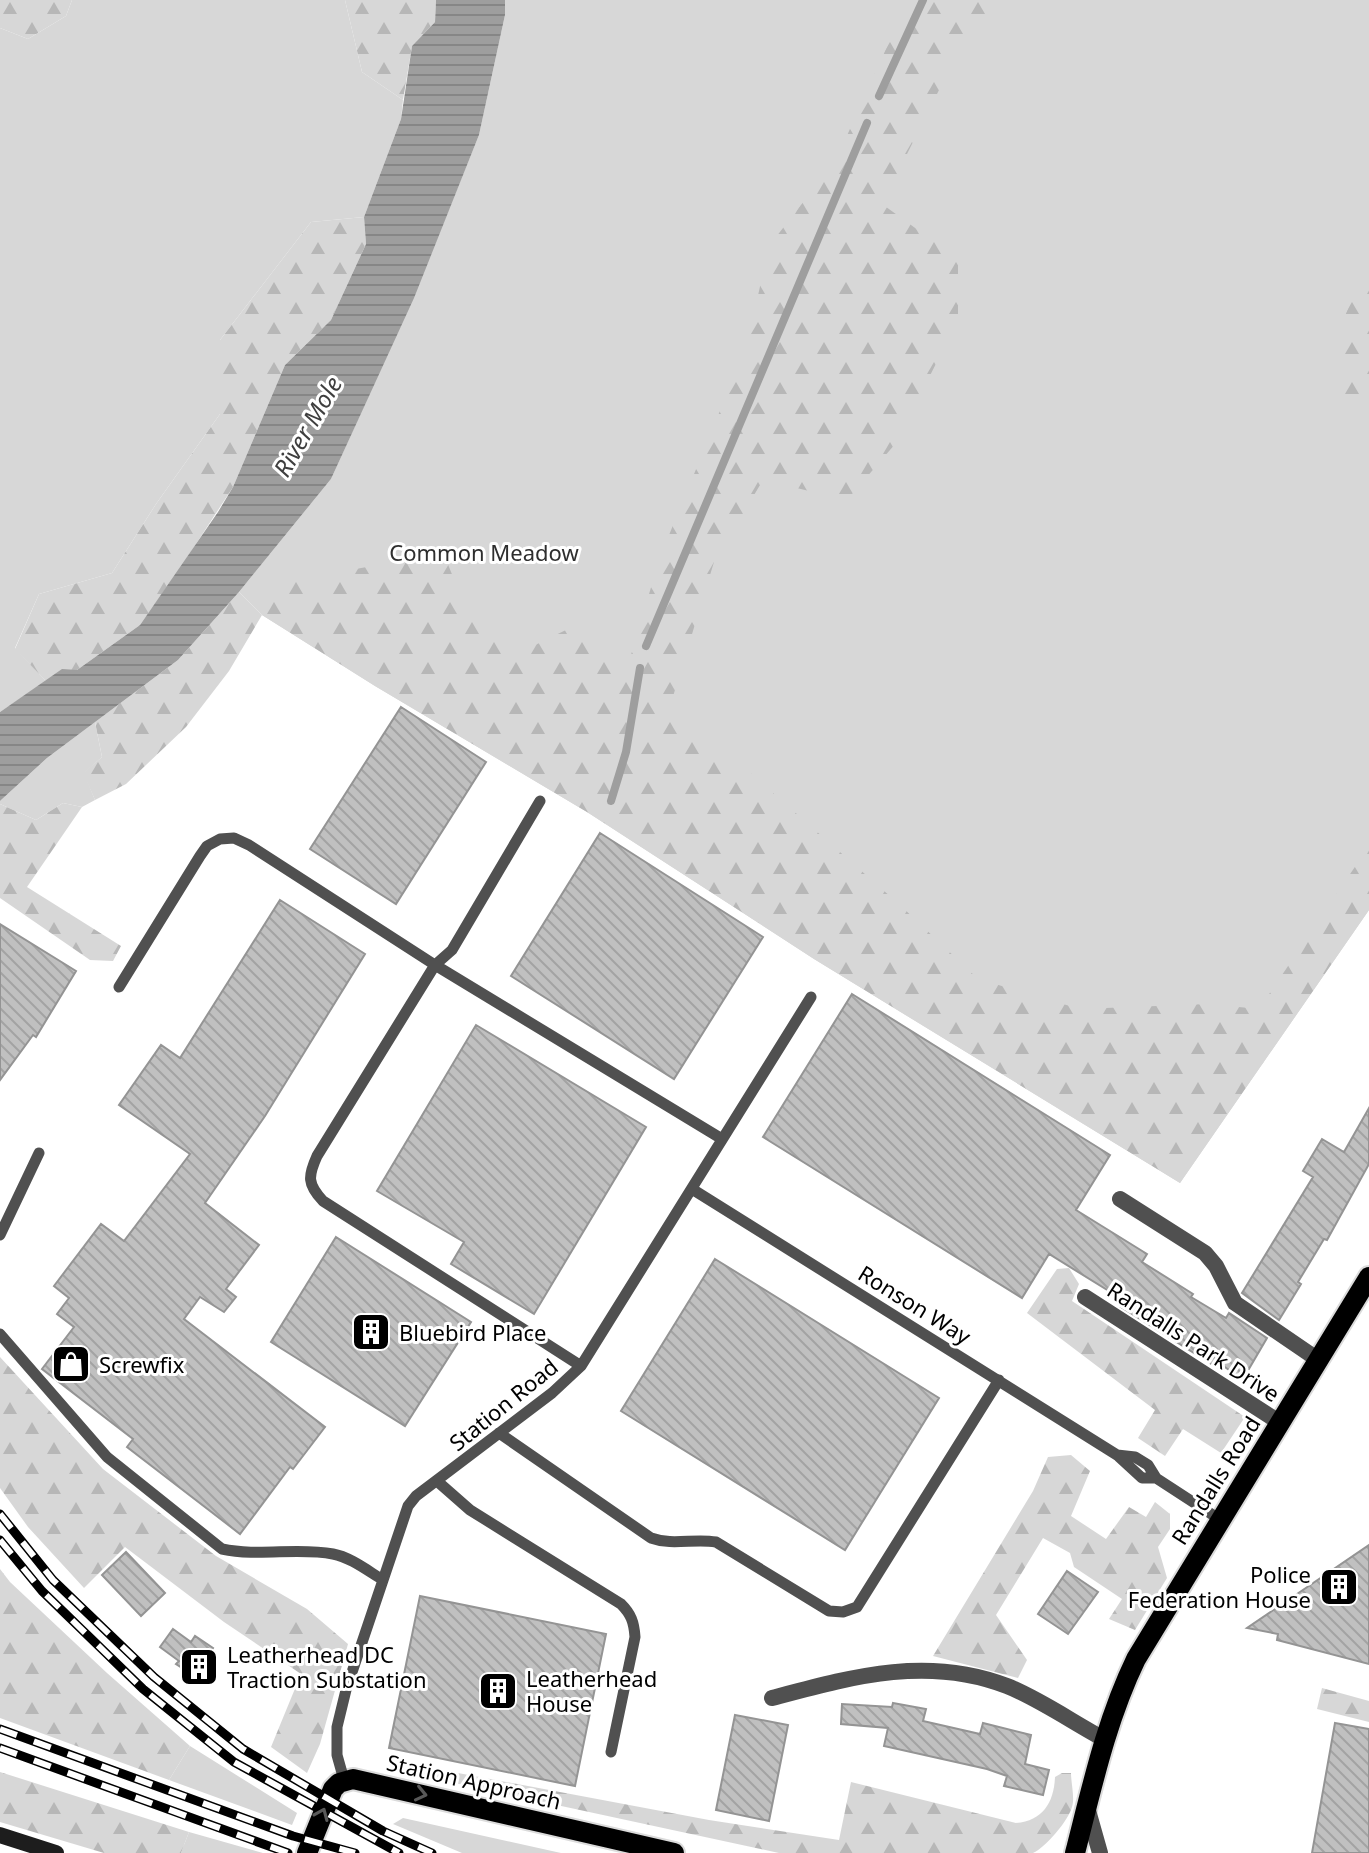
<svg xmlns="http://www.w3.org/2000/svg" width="1369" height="1853" viewBox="0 0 1369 1853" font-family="'Noto Sans',sans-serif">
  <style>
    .green { fill: #d7d7d7 }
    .forest { fill: url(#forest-firs) }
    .water { fill: url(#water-rules) }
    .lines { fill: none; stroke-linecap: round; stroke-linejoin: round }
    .stream { stroke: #9e9e9e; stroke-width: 8 }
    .building { fill: url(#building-back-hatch); stroke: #949494; stroke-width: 2 }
    .primary-casing { stroke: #dbdbdb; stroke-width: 24 }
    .lane { stroke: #505050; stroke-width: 11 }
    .street { stroke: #505050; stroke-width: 16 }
    .secondary { stroke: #1d1d1d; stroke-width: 16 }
    .primary { stroke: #000; stroke-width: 20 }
    .rail-casing { stroke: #000; stroke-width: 9 }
    .rail { stroke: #fff; stroke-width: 6; stroke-dasharray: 18; stroke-linecap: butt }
    .oneway { stroke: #595959 }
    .labels { text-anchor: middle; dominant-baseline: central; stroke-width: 6; stroke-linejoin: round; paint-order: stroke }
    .park-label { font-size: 22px; fill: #2e2e2e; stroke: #fff }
    .street-label { font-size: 22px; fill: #000; stroke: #fff }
    .poi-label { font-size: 22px; fill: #000; stroke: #fff; text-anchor: start }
    .water-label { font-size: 24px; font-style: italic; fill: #3f3f3f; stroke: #fff }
  </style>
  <defs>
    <pattern id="forest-firs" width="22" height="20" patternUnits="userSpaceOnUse" patternTransform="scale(2)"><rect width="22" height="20" fill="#d7d7d7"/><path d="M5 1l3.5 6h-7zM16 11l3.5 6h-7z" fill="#b7b7b7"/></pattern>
    <pattern id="water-rules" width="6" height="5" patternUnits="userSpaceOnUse" patternTransform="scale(2)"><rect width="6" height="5" fill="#9e9e9e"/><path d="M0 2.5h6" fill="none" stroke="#868686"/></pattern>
    <pattern id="building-back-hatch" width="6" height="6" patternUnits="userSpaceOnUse" patternTransform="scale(2)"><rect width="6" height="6" fill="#c0c0c0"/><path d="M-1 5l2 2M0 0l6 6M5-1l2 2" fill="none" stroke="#a3a3a3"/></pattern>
  </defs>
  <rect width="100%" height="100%" fill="#fff"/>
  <!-- green -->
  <path class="green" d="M72,0h273l17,72 41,28 -2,19 -37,98 -53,5 -91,118v74l-64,90 -44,69 -73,21 -24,54 31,33 -46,31v-684l28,11 38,-23z
    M505,0h864v910l-189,273 -366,-224 -227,-147 -212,-126 -113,-71 -23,-23 92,-113 82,-181 66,-163 26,-120z
    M95,722l7,35 -18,16 11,27 -13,7 -19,-4 -27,17 -36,-16v-3l47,-43z
    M190,1746l107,67 -5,12 -123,-45z
    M403,1818l158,35h-99l-69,-29z
    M189,1832l74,21h-82z"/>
  <!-- forest -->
  <path class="forest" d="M0,0h72l-6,16 -38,23 -28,-11z
    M345,0h91l-1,22 -23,24 -9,54 -41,-28z
    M908,0h97l-4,13 -49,51 -70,140 76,55v61l-62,123 -49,57 -84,-20 -49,82 -43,141 229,202 78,74 102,30 128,-5 51,5 110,-163v64l-189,273 -366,-224 -227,-147 -212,-126 -113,-71 -33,56 -43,56 -60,57 -31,16 -12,-27 19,-16 -7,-35 83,-62 61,-68 23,23 7,-24 36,-13 118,-21 24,5 21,52 59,35 43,-21 58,37 32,-108 87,-212 22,-99 67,-86z
    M364,217l2,27 -35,76 -46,45 -52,122 -50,77 -43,61 -63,45h-15l-16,11 -31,-32 24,-55 73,-21 44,-69 64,-90v-74l91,-118z
    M1369,278v130l-30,-8 -4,-61 25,-58z
    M63,803l19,4 -55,80 94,59 -8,15 -23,-1 -90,-62v-94l36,16z
    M1069,1268l10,16 -7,17 173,116 -24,36 -38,-24 -18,27 -27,-18 17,-28 -128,-97 30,-44z
    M0,1357l103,112 113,87 91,53 41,35 -28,100 -13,29 -36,-26 30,-73 -77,-52 -99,-75 -41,41 -56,-61 -28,-39z
    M1071,1455l19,16 -19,45 35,23 23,-32 17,10 9,-15 15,12v15l-12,18 9,31 -32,52 -26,-11 13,-20 -48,-32 -4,-14 -27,-15 -47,77 31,45 -9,18 -85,-22 100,-165 15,-34z
    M0,1569l10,13 97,91 83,73 -21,34 -169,-62z
    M1322,1688l47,13v21l-52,-13z
    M426,1767l283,53 130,20 12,-58 165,41c27,-2 38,-21 39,-46l7,-4h9c0,10 4,25 1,34 -4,14 -26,40 -39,46h-254l-357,-77z
    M0,1772l189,60 -8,21h-77l-104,-31z"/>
  <!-- water -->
  <path class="water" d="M436,0h69v15l-26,120 -65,163 -83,181 -92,113 -61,68 -131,98 -47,43v-89l62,-43 15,1 63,-45 78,-113 15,-25 52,-122 46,-45 35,-76 -2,-27 37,-98 11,-73 23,-24z"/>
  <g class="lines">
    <!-- stream -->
    <path class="stream" d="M879,96l44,-96
      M646,646l221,-523
      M611,801l15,-49 14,-84"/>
  </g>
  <!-- building -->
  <path class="building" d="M401,707l85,55 -90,142 -86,-55z
    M600,833l163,104 -89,142 -163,-103z
    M280,900l85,54 -100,162 -60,87 54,42 -33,44 10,8 -12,15 -24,-15 -16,22 141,108 -32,42 -3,-2 -50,67 -113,-87 6,-8 -91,-70 32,-42 -17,-13 12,-16 -15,-12 47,-62 23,17 66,-87 -71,-49 42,-60 19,13z
    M0,924l76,47 -40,66 -3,-2 -33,45z
    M852,994l258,161 -34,55 71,44 -5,8 51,32 -2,3 35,21 3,-5 38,25 -24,41 -20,-13 -2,4 -100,-63 4,-6 -76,-47 -27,44 -259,-161z
    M476,1025l170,102 -112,187 -83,-50 13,-22 -87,-51z
    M1369,1108v56l-42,76 -3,-1 -26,43 3,2 -22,36 -37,-27 71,-116 -10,-6 19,-32 22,13z
    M336,1237l135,85 -66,104 -134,-84z
    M715,1259l224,139 -94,152 -224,-139z
    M1369,1545v119l-92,-24 1,-6 -31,-6z
    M126,1552l39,41 -24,23 -39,-41z
    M1067,1571l31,21 -30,42 -30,-20z
    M420,1596l186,38 -31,152 -186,-38z
    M173,1629l18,13 4,-6 18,12 -18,28 -19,-12 3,-3 -19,-14z
    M893,1703l33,6 -3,12 57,13 3,-11 48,12 -6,29 24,6 -6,25 -39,-9 3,-10 -20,-7 -103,-23 4,-18 -47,-4 1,-20 50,3z
    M735,1715l53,10 -19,96 -53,-11z
    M1335,1723l34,6v124h-57z"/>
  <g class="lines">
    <defs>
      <path id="primary" d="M307,1853l26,-64 6,-6 14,-4 321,74
        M1075,1853c17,-66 31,-132 61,-194l233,-382"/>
    </defs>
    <!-- primary casing -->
    <use href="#primary" class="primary-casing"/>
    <!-- lane -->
    <path class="lane" d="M540,801l-88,149 -17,15 -118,191c-9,20 -10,28 6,45l258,165
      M119,987l81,-131 7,-10 13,-7 14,-1 15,7 186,120 287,174
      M692,1189l425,266 25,23h14
      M0,1235l39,-82
      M0,1334l107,123 115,92c37,8 75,-2 111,5 17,3 35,17 50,26
      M499,1433l152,105c22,8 43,0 65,4l113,69 14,1 14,-5 142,-227
      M1117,1455l18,2 13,8 8,13 63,41
      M437,1481l33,29 151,94c10,10 13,18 14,33l-24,115
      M344,1780l-7,-25v-28l9,-37 62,-184 8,-10 136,-103 29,-27 230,-369"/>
    <!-- street -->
    <path class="street" d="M1120,1199l85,54 11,13 19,37 82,56
      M1085,1297l194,125
      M772,1698c79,-21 155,-43 235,-12 31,12 67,37 97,53
      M1087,1807l13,46"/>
    <!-- secondary -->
    <path class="secondary" d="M0,1835l56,18"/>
    <!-- primary -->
    <use href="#primary" class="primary"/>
    <defs>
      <path id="rail" d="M0,1514l53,66 101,97 89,72 140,82 49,22
        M0,1540l42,51 101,98 91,73 165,91
        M0,1729l293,107 62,17
        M0,1748l288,105"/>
    </defs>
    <!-- rail casing -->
    <use href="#rail" class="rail-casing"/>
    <!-- rail -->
    <use href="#rail" class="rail"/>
  </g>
  <!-- one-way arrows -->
  <defs><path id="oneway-chevron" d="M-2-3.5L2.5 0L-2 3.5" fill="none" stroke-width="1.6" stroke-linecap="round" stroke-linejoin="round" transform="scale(2)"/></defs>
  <g class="oneway">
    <use href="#oneway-chevron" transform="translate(421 1794) rotate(13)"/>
    <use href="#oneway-chevron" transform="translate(322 1814) rotate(-67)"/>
  </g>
  <!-- icons -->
  <defs>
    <symbol id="building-square" viewBox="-11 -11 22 22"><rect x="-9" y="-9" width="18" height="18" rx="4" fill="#000" stroke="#fff"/><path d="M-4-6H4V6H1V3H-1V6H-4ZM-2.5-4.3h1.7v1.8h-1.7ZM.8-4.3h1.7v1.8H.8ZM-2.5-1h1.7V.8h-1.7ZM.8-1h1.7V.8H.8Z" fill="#fff"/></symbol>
    <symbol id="shop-square" viewBox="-11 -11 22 22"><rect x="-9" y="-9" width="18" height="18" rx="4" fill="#000" stroke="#fff"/><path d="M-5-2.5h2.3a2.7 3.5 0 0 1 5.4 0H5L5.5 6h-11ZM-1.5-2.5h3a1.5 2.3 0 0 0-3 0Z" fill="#fff"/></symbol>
  </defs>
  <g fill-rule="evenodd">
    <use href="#building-square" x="349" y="1310" width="44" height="44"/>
    <use href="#shop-square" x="49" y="1342" width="44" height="44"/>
    <use href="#building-square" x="1317" y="1565" width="44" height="44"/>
    <use href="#building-square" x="177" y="1645" width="44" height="44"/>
    <use href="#building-square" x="476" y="1669" width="44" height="44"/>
  </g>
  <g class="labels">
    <!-- park labels -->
    <g class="park-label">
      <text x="484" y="552">Common Meadow</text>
    </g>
    <!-- street labels -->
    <g class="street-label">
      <text transform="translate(915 1304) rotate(32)">Ronson Way</text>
      <text transform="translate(1194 1341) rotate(33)">Randalls Park Drive</text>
      <text transform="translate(503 1404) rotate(-39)">Station Road</text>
      <text transform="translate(1215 1480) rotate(-58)">Randalls Road</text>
      <text transform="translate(474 1781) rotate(13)">Station Approach</text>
    </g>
    <!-- poi labels -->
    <g class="poi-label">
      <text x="399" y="1332">Bluebird Place</text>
      <text x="99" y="1364">Screwfix</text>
      <text x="1311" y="1574" text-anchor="end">Police<tspan x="1311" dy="25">Federation House</tspan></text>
      <text x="227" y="1654">Leatherhead DC<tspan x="227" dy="25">Traction Substation</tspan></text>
      <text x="526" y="1678">Leatherhead<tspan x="526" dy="25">House</tspan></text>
    </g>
    <!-- water labels -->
    <g class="water-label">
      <text transform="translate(307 426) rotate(-60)">River Mole</text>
    </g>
  </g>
</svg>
